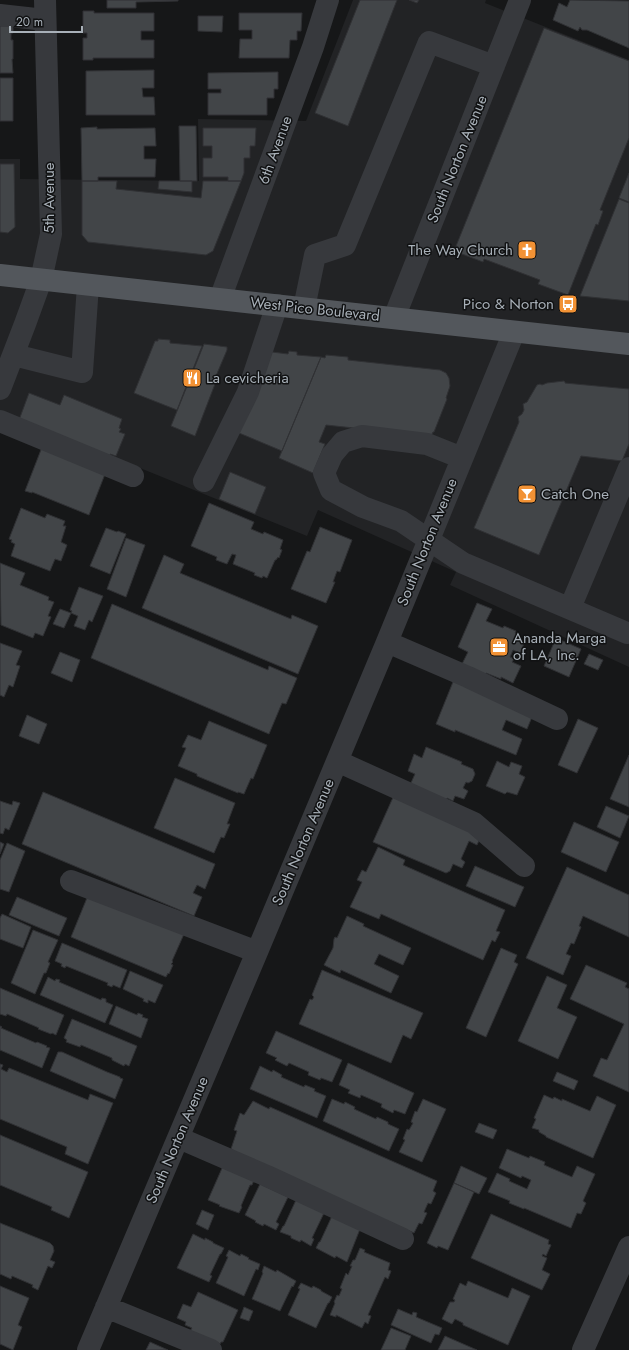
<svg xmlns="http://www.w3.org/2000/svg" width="629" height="1350" viewBox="0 0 629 1350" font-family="Jost,sans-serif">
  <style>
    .built { fill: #222325 }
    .building { fill: #424548; stroke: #303134 }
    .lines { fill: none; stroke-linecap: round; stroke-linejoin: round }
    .minor { stroke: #37393d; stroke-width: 22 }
    .major { stroke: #53575c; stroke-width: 22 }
    .labels { text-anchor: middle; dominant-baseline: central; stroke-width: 3; stroke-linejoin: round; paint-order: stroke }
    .street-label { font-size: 15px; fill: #a8b0b8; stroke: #111213 }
    .poi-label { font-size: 15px; fill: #a8b0b8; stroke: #111213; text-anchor: start }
  </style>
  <rect width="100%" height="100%" fill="#161718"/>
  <!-- built -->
  <path class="built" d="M353,0h133l-1,3 144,57v607l-179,-82 6,-13 -138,-62 -11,26 -307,-125v-252h20v20l179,2 -1,-62 108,2z"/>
  <!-- building -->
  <path class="building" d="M107,0h71v1l-42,1v6h-29z
    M360,0h37l-49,126 -33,-13z
    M409,0h10l-2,3z
    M570,0l59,1v47l-42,-18h-5l-2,-3 -2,4 -25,-11 6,-17 8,4z
    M83,11h11v2h60v18h-13v9h13v18h-61v2h-10v-22h4v-5h-4z
    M239,13h63l-1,18h-4v9h-7l-1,18h-50l1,-19h12v-9h-13z
    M198,16h25l-1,16 -24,-1z
    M0,26h13v7h-2v7h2v19h-1l1,14h-13z
    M544,28l85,33v77l-29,72 3,1 -5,14 -2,-1 -28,71 -30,-11 2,-4 -56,-21 -1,3 -29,-11z
    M154,70v18h-12l1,9h11l1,18h-69v-44z
    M278,72v17h-4v9h-7v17h-59v-22h13v-4h-13v-16z
    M0,78h13v43h-13z
    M179,126h17l1,55h-17z
    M97,127v2l58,-1 1,18h-12v13h12l-1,18h-57v4h-16l-1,-53z
    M203,128h53l-1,18h-5v12h-6v15l-3,8h-13v-4h-25v-19h9v-12h-9z
    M0,164h14l1,63 -7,6 -8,-1z
    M629,173v29l-10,-4z
    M82,181h35l-1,8 85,9 2,-17h38l-28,70 -7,4 -118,-13 -6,-7z
    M159,181h33v11l-34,-3z
    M619,199l10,4v98l-49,-5z
    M158,339l12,1v3l32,3 -25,64 -43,-17 21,-52h3z
    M204,344l23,3v3l-14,33 2,1 -20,52 -24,-10z
    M289,351l8,1v3l24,2 -39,94 -43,-18 33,-81 16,2z
    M326,355l22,2v3l92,10 6,3 3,5 1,8 -4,12 1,1 -13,33h-1l-2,4h-3l-102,-11 -7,17 6,2 -12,29 -34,-15 42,-101 4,1z
    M564,381l1,1v1l64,6v55l-7,17 -41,-5 -42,99 -65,-27 45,-106 -1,-5 4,-3 2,-4 -1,-6 4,-2 10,-17 3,-1 2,1 5,-2z
    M29,393l31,12 4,-10 58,24 -3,9 2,1 -2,3 6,2 -9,22 -6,-2v2l-91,-36z
    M44,442l63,27 -18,46 -57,-23v1l-7,-2z
    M230,472l36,15 -11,27 -36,-15z
    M209,503l45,19 -3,7 12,5 1,-2 19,8 -3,9 2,1 -3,8 -1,-1 -2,3h-1l-8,18 -4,-2 -1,2 -8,-3 1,-2 -22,-9 3,-9 -4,-1 -5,10 -11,-4 1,-3 -26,-11z
    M21,508l24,10 2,-4 18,7 -2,5h3l-5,16 6,3 -6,16 -6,-2 -5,12 -39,-15 4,-12 -4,-2 1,-2 -3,-1z
    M320,527l32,13 -12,32 -3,-1 -4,11h2l-9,21 -35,-14 16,-38 3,1z
    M106,528l11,4 1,-1 8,3 -16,40 -20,-8z
    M126,538l19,7 -19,52 -19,-8z
    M164,555l20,9 -4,9 111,46 1,-4 26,11 -20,48 -156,-66z
    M0,563l25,10 -5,12 29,12 -1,3 6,2 -6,14 3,1 -8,19 -8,-3 -2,5 -32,-13z
    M79,587l24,9 -11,26 -3,-2 -4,10 -11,-4 4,-10 -7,-3 1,-2 -2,-1z
    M477,603l15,6 -6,12 17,7 1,-2 12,5 -1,2 4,2 -1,3 7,3 -5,12 -7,-3 -3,7 4,2 -2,3 9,4 -8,17 -12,-6v2l-15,-6 -1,1 -23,-10 6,-12 -10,-5z
    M112,604l156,66 1,-4 28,12 -11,26 -4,-1 -13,31 -178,-76z
    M60,609l11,4 -7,15 -11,-4z
    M556,638l25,11 -12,28 -25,-11z
    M0,643l22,8 -6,14 4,1 -7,21 -4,-2 -5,12 -4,-2z
    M60,652l20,8 -8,22 -21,-9z
    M589,654l14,6 -5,10 -14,-6z
    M455,677l79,35 -7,17 -21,-9 -4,10 20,9 -6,16 -61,-25v2l-19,-8z
    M27,715l20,9 -8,20 -20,-8z
    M578,719l20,9 -21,45 -19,-8z
    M209,721l58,24 -14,34 -2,-1 -7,16 -6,-2v1l-41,-17v-2l-19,-8 8,-18 -4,-1 6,-12 13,5z
    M426,747l36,15 -1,2 12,5 2,5 -3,7 -4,2 -2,-1 -3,6 5,3 -4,8 -9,-3 -2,5 -6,-3 -1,2 -36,-15 5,-11 -7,-3 6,-17 8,4z
    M629,755v52l-19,-8z
    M497,761l12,6 2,-5 11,4 -3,8 6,3 -8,18 -10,-3 -2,2 -19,-8z
    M175,778l60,25 -8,21h3l-6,14 -3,-1 -7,16 -60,-25z
    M43,792l172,72 -10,25 -8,-4 -4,8 9,4 -8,19 -172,-72z
    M395,793l86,43 -4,9 -8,-4 -8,18 4,3 -3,6 -9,-4 -3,7 -4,2 -73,-31z
    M0,801l12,4 1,-4 7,2 -11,27 -4,-2 -2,6 -3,-1z
    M606,806l23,10 -9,22 -23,-11z
    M574,822l45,20 -13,30 -45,-20z
    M0,842l4,2 -4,10z
    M7,843l18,8 -16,41 -9,-3v-29z
    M378,847l27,13 -2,5 102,45 -9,21 4,1 -5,10 -3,-2 -9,20 -102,-46 -2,5 -29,-12 12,-25 -5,-2 5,-10 4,2z
    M475,866l49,21 -9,20 -49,-21z
    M567,867l62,28v42l-46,-21 -4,10 2,1 -7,17 -3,-1 -5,11 5,2 -8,19 -37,-17z
    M89,893l95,41 -12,27 1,1 -2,2 2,1 -4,9 -1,-1 -2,4 -95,-40z
    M17,897l50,21 -8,18 -50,-21z
    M2,914l29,13 -8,21 -23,-9v-21z
    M347,916l17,8 -1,2 48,22 -8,17 -24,-11 -5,10 25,12 -8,17 -50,-23 -1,3 -16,-8 9,-17 1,-9 1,-2 2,1z
    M33,930l25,10 -10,22 2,1 -4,10h-2l-9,21 -24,-11z
    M62,943l65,27 -7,18 -7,-3 -1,2 -5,-2 1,-2 -42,-17 -1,2 -4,-2 1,-2 -7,-3z
    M501,948l16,7 -3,7 4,2 -32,73 -20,-9z
    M586,965l41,18 -2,4 4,2v103l-36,-16 8,-18 6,2 17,-36 -54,-25z
    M322,970l101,43 -12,26 -8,-4 -12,28 -92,-39 11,-25 2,1 2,-3 -2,-2z
    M130,971l33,14 -8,18 -7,-3v3l-5,-2 1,-2 -21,-10z
    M547,976l20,9 -10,23 20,9 -19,42 -40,-18z
    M48,977l7,4 1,-2 4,1 -1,2 42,18 1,-2 4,1v3l7,3 -8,18 -65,-28z
    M0,988l64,27 -8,20 -4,-2 -1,1 -13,-5 1,-1 -32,-14 -1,2 -6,-2z
    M116,1006l21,9 1,-2 5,2 -1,2 6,2 -7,19 -32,-14z
    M72,1019l65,27 -8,20 -4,-2 -1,2 -12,-6v-2l-31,-13 -1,2 -14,-5 1,-2 -3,-2z
    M0,1026l2,1 -1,1 35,15 1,-1 10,4 -1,1 4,1 -8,20 -42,-18z
    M276,1031l66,29 -10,22 -11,-4 -1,2 -12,-5 1,-3 -20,-9 -2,3 -12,-6 2,-2 -11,-5z
    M58,1052h4l45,20 13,5v1l3,1 -8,20 -65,-28z
    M348,1063l66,30 -9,21 -11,-4 -1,3 -12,-6 1,-3 -21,-9 -1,3 -12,-5 2,-3 -11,-5z
    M0,1064l3,1 -2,4 6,3 2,-4 79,32 2,-6 23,9 -25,61 -23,-10 2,-7 -67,-28z
    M260,1066l12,6 1,-2 9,5 -1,2 23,10 1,-2 10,4 -1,2 12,5 -9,22 -67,-29z
    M557,1072l21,9 -4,9 -21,-9z
    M544,1095l9,4 1,-2 8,4v-2l28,12 7,-15 19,9 -23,53 -47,-21v-1l-7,-4v-2l-7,-2 4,-9 -2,-1z
    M332,1099l12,5 1,-2 10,5 -1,2 22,10 1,-2 11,5v2l11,5 -10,22 -66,-30z
    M423,1099l23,10 -24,53 -23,-10 6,-12 -2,-1 4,-10 2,1 4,-7 -2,-1 4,-11 2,1z
    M253,1101l16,8 1,-2 167,74 -4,10 3,2 -5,11 -3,-1 -4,9 3,1 -5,11 -3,-1 -5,10 -165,-74 -18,-10 6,-18 -3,-1 6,-17 4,2z
    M479,1123l18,7 -4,9 -18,-7z
    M0,1135l88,37 -19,46 -18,-8 1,-3 -52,-22z
    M507,1149l22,9 1,-2 15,6 -1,3 28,12 5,-11 18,8 -12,27 3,2 -5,11 -4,-1 -6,15 -47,-20v1l-15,-6 1,-2 -22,-9 9,-19 13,6 -1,2 18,8 4,-9 -9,-4 -1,2 -22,-10z
    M223,1166l31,14 -2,5h-2l-9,21 1,1 -3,6 -20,-7 1,-1 -12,-5z
    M461,1166l26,12 -8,16 -25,-11z
    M454,1183l20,9 -26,58 -10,-4 -1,2 -10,-5z
    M260,1184l28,13 -12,25 3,2 -3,6 -12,-6 -1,2 -8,-4 1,-1 -11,-6z
    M296,1200l28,13 -12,25 2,1 -3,7 -10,-6 -1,2 -9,-4v-2l-11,-4 3,-6h1z
    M202,1210l12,5 -6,15 -12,-6z
    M491,1214l58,26 -1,4 3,1 -5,11 -3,-2 -1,2 5,2 -5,12 8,4 -8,16 -71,-32z
    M332,1216l28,13 -13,33 -11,-6 -1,2 -19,-10 3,-6h1z
    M0,1223l50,20 3,3 1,5 -4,9 5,2 -3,6 -4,-2 -10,24 -6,-3 1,-2 -21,-9 -1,3 -11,-5z
    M193,1234l12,6v-2l8,4v1l11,5 -3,6h-1l-10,21 2,1 -3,6 -32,-14z
    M360,1248l5,2 -1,2 26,11 -2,7 3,1 -3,8 -3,-2 -17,38 3,1 -3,8 -3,-2 -3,6 -26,-13v2l-6,-2 5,-12 -1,-1 3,-7 2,1 3,-7 -2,-1 6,-15 2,2 4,-9h-2l3,-6h2z
    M229,1250l11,6 1,-2 8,4 -1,1 12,5 -2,6 -2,-1 -12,27 -28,-13 12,-26 -2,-1z
    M264,1266l12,6 1,-2 19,11 -3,6 -1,-1 -12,25 -28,-12 11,-26 -1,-1z
    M468,1281l40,17 4,-10 18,8 -22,49 -45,-20v-2l-8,-4 -3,5 -10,-5 8,-17h4l1,-2 -2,-1 7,-16 6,3z
    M301,1283l11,5 1,-2 8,4v1l11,6 -3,6h-1l-12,25 -28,-13 12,-26 -2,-1z
    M0,1286l29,12 -11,27 4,2 -9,23 -13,-6z
    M198,1292l40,18 -15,32h-2l-1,2 -30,-13 2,-3 -7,-3 1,-3 -9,-4 6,-14 8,3z
    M244,1307l9,4 -4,10 -9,-3z
    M398,1309l14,6 1,-3 4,1 -1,4 26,11 -3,7 -4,-1 -4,9 -40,-18z
    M391,1328l20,8 -6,14h-24z
    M445,1336l32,14h-39z
    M150,1342l18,8h-22z"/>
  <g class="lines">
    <!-- minor -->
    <path class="minor" d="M0,15l45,5
      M220,299l93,-252 15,-47
      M304,308l11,-53 30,-10 84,-203 65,24
      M394,318l126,-318
      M14,355l68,17 6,-87
      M0,389l25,-65 16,-44 10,-46 -6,-234
      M0,421l133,55
      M462,458l-35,-14 -65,-8 -19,6 -11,13 -8,18 7,17 32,17 38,14 62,42 164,70
      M204,481l44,-89 29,-87
      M570,608l59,-140
      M387,642l81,35 89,42
      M337,761l137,62 50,43
      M71,881l186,71
      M179,1138l88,38 136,63
      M106,1307l105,43
      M88,1350l169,-398 130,-310 127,-310
      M583,1350l46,-103"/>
    <!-- major -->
    <path class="major" d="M0,275l629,69"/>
  </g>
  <!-- icons -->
  <defs>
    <symbol id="church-square" viewBox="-11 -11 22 22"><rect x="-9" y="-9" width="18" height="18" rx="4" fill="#f29235" stroke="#111213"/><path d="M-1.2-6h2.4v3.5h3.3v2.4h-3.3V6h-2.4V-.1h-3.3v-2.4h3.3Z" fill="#fff"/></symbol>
    <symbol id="bus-square" viewBox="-11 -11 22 22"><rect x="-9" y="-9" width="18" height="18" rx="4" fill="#f29235" stroke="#111213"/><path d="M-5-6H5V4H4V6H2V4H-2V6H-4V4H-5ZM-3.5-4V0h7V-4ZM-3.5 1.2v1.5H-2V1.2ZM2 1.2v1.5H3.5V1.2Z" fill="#fff"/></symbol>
    <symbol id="restaurant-square" viewBox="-11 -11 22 22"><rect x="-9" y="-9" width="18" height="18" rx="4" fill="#f29235" stroke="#111213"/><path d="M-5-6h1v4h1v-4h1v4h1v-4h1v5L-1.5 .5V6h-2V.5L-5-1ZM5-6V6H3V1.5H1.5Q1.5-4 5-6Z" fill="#fff"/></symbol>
    <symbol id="bar-square" viewBox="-11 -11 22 22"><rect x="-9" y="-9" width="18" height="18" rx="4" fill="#f29235" stroke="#111213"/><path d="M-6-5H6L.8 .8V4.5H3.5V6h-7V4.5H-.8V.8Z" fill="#fff"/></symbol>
    <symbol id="office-square" viewBox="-11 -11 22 22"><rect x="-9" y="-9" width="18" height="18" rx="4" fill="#f29235" stroke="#111213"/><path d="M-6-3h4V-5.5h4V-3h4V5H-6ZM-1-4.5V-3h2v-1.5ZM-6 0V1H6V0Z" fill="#fff"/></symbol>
  </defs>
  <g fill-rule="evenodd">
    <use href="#church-square" x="516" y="239" width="22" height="22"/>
    <use href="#bus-square" x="557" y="293" width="22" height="22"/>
    <use href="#restaurant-square" x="181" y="367" width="22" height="22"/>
    <use href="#bar-square" x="516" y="483" width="22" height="22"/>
    <use href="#office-square" x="488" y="636" width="22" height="22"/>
  </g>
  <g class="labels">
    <!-- street labels -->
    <g class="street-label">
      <text transform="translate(275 150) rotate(-70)">6th Avenue</text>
      <text transform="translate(457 159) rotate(-68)">South Norton Avenue</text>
      <text transform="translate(49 198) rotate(-90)">5th Avenue</text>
      <text transform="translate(315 309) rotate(6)">West Pico Boulevard</text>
      <text transform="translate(427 542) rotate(-68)">South Norton Avenue</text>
      <text transform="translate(303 842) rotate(-67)">South Norton Avenue</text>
      <text transform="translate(177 1140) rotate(-67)">South Norton Avenue</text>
    </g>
    <!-- poi labels -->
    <g class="poi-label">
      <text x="513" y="250" text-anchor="end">The Way Church</text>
      <text x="554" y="304" text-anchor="end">Pico &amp; Norton</text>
      <text x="206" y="378">La cevicheria</text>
      <text x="541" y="494">Catch One</text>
      <text x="513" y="638">Ananda Marga<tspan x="513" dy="17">of LA, Inc.</tspan></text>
    </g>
  </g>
  <!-- scale -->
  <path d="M10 26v6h72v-6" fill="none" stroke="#a8b0b8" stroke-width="2"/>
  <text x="16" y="26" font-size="12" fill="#a8b0b8" stroke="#111213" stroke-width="3" paint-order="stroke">20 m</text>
</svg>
